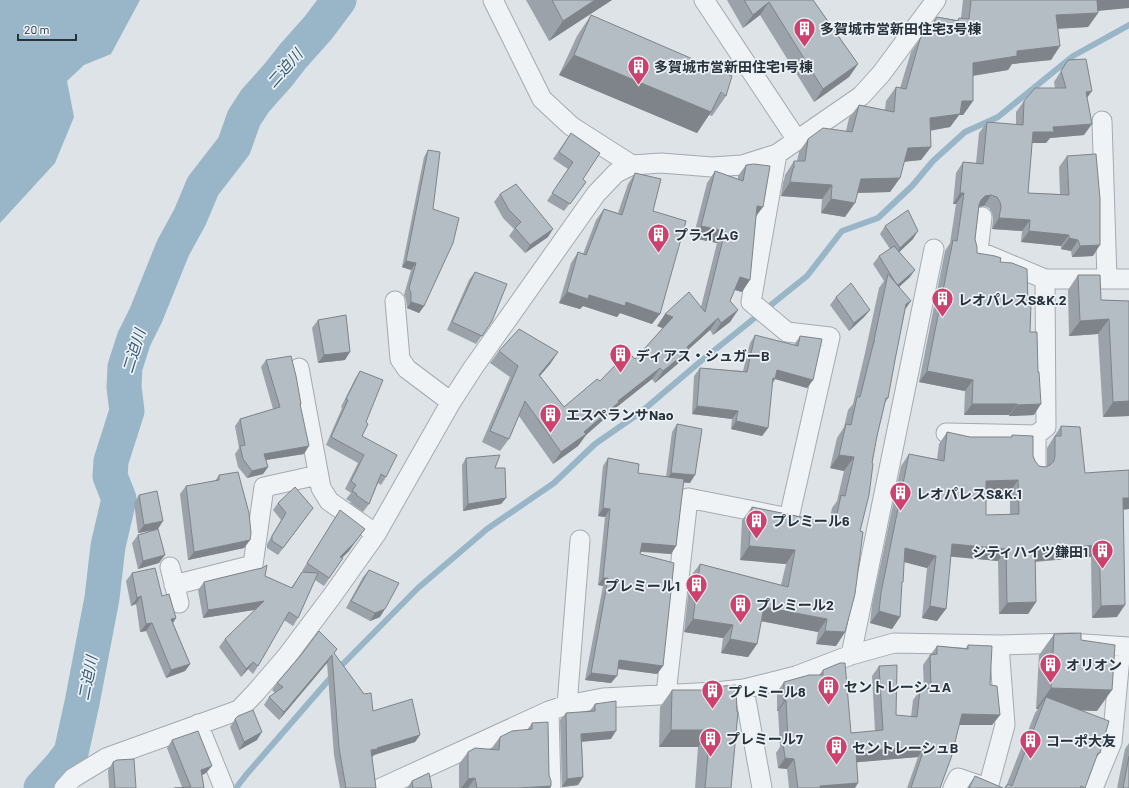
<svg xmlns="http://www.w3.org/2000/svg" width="1129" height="788" viewBox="0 0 1129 788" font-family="Barlow,'Noto Sans JP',sans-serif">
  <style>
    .water { fill: #98b6c7 }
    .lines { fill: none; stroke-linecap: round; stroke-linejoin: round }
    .stream { stroke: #98b6c7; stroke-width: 6 }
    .river { stroke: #98b6c7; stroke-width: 35 }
    .minor-casing { stroke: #a3aab1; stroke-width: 21 }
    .minor { stroke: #f0f3f5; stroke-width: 19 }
    .wall { fill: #9ba2a9; fill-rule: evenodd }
    .shaded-wall { fill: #7e8489 }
    .building { fill: #b4bcc4; stroke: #7e8489; fill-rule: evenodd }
    .labels { text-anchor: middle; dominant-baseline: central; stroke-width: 3.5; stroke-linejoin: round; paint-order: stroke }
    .poi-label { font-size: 14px; font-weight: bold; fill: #27323d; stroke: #ecf1f5; text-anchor: start }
    .water-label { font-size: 15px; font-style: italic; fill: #315771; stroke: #ecf1f5 }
  </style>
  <rect width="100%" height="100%" fill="#dde3e7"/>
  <!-- water -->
  <path class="water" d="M0,0h140l-29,54 -27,11 -17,16 7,36 -19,46 -55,60z"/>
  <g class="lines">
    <!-- stream -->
    <path class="stream" d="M236,788l10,-13 93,-107 79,-80 69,-59 67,-46 41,-39 46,-32 60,-51 106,-85 35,-45 36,-13 34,-32 21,-25 32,-29 33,-15 75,-61 56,-31"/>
    <!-- river -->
    <path class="river" d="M41,788l20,-22 10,-13 11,-50 20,-105 6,-52 11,-47 -9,-23 1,-15 16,-50 -3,-24 1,-20 9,-28 12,-24 27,-67 17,-31 13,-31 31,-40 10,-28 11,-17 24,-27 14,-18 25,-28 21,-28"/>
    <defs>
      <path id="minor" d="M493,0l49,99 29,27 61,39
        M704,0l93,140
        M1102,121l5,158
        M982,217l-4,34 67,28h84
        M395,301l5,58 7,10 44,33
        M299,368l22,120 8,13 47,33
        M946,433l90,2 10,-8 -1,-148
        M1036,468v-33
        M170,567l9,36
        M174,585l79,-20 11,-78 54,-12
        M851,655l83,-406
        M744,689l18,99
        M666,694l22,-196 101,20 41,-181 -43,-5 -36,-30 26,-148
        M567,705l13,-165
        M549,711l2,77
        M198,724l26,64
        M64,788l9,-10 33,-20 133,-48 17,-18 31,-36 45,-60 44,-62 75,-132 22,-34 123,-174 20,-21 16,-8 29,-2 51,4 30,-2 35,-11 84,-58 20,-22 55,-74
        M381,788l168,-77 18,-6 36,-7 112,-6 29,-3 52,-13 55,-21 43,-12 105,2 71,-2 59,4
        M953,788l5,-10 29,10
        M988,788l17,-63 -6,-80
        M1093,788l19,-46 9,-95"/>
    </defs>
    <!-- minor casing -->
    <use href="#minor" class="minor-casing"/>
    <!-- minor -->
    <use href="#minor" class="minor"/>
  </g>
  <!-- wall -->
  <path class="wall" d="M526,0h86l-63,41z
    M727,0h86l45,64 -9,13 -35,25 -54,-87 -17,13z
    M963,0h166l-31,11v2l-10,14 -30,2 2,17 -9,14 -39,4 -4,6 -35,6v25l-10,14h-4l-9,12 -20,4 1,16 -10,13 -17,2 -4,16 -10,14 -33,1 -12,24 -24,-4 1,-14 -41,-3 2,-14 1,-2 1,-5 9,-14h3l2,-9 9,-13 38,-8 3,-13 10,-13 26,5 1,-9 10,-14 4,1 11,-36 9,-13 17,-22 20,3 2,-2h2z
    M591,15l135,81 -14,20 -3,-1 -12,18 -138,-58 18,-39z
    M1068,60l19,38 -3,37 -34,3 -4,5h-14l-4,50 32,1 -1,-27 8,-11 26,100 -21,1 -1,-6 -10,-2v-3l-40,-4 1,-11 -30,-2 1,-11 -1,-5 -3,-5 -5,-2 -5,1 -4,32 2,14 23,9 30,70 4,83 -25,1v-1h-45l1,-24 -46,-9 26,-131 5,-8 6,-39h-3l3,-31 7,-11 13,1 3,-30 8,-11 29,3v-13l8,-11 31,-13 -1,-6z
    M571,133l12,46 3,3 -22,29 -17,-10 21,-32 -15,-10z
    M428,150l5,59 -9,97 -5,7 -12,-5 -1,-8 -2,-5 7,-25 -9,-3 22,-110z
    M746,165l10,52 -14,75 -7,-2 -5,11 8,9 -8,12 -17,13 -3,-5 -21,19 -8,12 -26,22 -3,-4 -39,31 -2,3 -25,22 -8,11 -25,18 -34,-48 -10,23 -9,12 -18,-9 28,-65 -20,-14 9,-12 59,1 -8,12 -10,12 24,31 36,-26 35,-22 28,-31 -6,-2 44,-19 16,-64 -24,-5 14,-55 8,-12 23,8v-3z
    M635,173l18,38 -1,113 -32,-11 -3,4 -34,-11 -3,3 -21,-6 12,-40 7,-11 5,2 13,-34 8,-11 14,4 10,-29z
    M500,194l48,43 -23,16 -16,-17 5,-7 -11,-11 -9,-16z
    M885,226l28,13 -14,13 11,25 -11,10 6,23 -10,50 -7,38 -3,5 -8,33 -17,95 -15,101 -9,14 -20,-2 2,-12 -57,-11 -4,23 -9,13 -27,-4 2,-15 -39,-6 6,-55 10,-13 81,21 5,-21 -46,-4 2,-40 10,-13 77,15 3,-14 5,-7 7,-30 -14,-3 7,-30 7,-11 4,-17 5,-6 12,-51 14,-65 5,-7 -11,-17 6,-8 11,-7 -10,-15z
    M475,272l17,49 -16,23 -29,-14 22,-50z
    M1078,275l23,25 28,1v115l-26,1 -5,-83 -29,2 -1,-46z
    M836,297l34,13 -6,7 -15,14 -19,-26z
    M318,320l27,40 -27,3 -6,-35z
    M755,335l39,10 6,-9 13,44 -6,8 -32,-9 -3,4 -4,45 -6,8 -31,-7 1,-10 -40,-5 2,-38 6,-8 43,3 7,-28z
    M266,360l35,44 -1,1 4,49 -38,6 2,7 -5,7 -16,4 -9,-11 -3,-13 4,-6 -4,-22 5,-7 33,-10 -12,-42z
    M360,371l6,51 -4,14 24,41 -5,8 -3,-2 -9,21 -6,8 -13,-9 1,-1 -5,-3 5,-6 -6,-4 13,-26 -32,-18 16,-37 -1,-1 14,-28z
    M677,424l13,59 -7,-1 -7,64 -5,8 -30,-2 -1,2 23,112 -6,8 -39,-5 -7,14 -26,-3 18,-94 -5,-1 7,-68 -7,-1 5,-50 5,-8 30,15 28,4 6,-45z
    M1061,426l24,47 44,36 -6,1 -6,107 -25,1 -1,-61 -56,5 1,40 -8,12h-29l-1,-53 -47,-5 -14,65 -15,-3 5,-50 -23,-6 -3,23 -1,32 -8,12 -22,-6 2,-18 29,-139 8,-12 28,5 2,-15 8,-12 23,5h41l1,-2 21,21 2,5 4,5 6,1 2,-1v-18zM986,492h24v22l-24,1z
    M466,458l29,10 11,30 -5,6 -38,7 -1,-46z
    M219,475l31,65 -6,8 -56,12 -8,-66 6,-8 29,-5z
    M139,495l19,34 1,34 -21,6 -6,-26 6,-8 18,-5 -18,3 -4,-30z
    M278,503l35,5 -35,47 -11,-7v-4l14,-24 -8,-10z
    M340,510l9,41 -7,7h1l-19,28 -9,-6 -17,38 -5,8 -9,-6 -26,46 -5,8 -5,-5 -7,8 -22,-30 6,-8 30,-29 -52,8 -5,-28 6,-8 49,-12 9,-2 3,8 26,12 11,-16h1l-1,-1z
    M369,570l11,47 -10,4 -24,-13 17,-31z
    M132,573l30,23 14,22 -3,5 17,41 -5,7 -19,7 -20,-47 -6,1 -4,-28 -5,2 -5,-25z
    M1054,634l27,6 16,71 -17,-1 20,43 -4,5 -11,30h-81l3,-4 28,-71 3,-4h-2l3,-54z
    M968,645l22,40 10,30 -8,10h-33l-19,63h-33l11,-31 -61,5 -2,26h-66l-2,-19 -9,-1 -2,-15 4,-6 -2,-36h-1v-19l7,-10 35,-7 4,-5 28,63 24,-2 -3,-55 7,-10 17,49 15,2 2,-17 7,-10 4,-1 -1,-24 7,-10 1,-1 6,-8 29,2z
    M334,654l39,57 47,24 -5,7 -41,13 -2,2 4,31h-36l-6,-33 -7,-92 -48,57 -15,-15 5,-8 6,-4 -3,-3 5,-7z
    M712,687l19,101h-36l3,-41h-39l1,-40 12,-17h38z
    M595,704l16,35 -29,3 1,35 -5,8 -16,2 -2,-67 6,-7 23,-1z
    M235,719l22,21 -18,10 -9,-23z
    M532,723l17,52 2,11 -1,2h-91v-24l9,-12 23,-3 9,-12 27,-7z
    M172,740l34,33 -4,2 2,13 -22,-1 -15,-39z
    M1129,743v45h-12l8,-39z
    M113,762l23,26h-27l-1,-18z
    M975,776l28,12h-36z
    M412,781l20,7h-25z"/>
  <!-- shaded-wall -->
  <path class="shaded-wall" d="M595,0h17l-63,41 14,-20z
    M1095,0h34v8l-42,4z
    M769,2l-9,13 -17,13 10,-13z
    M1098,13l-10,14 -42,2 10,-14z
    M1060,46l-9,14 -39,4 -4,6 -44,7 9,-14 44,-12z
    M574,55l137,57 -14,21 -138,-58z
    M858,64l-9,13 -35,25 9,-13z
    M1092,91l-8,11 2,-10z
    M962,101h11l-10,14h-4l-9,12 -30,5 10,-14z
    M1092,124l-8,11 -34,3 -4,5h-21l8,-11 20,-5z
    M931,147l-10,13 -23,2 10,-14z
    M900,178l-10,14 -39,1 10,-14z
    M790,182l42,3 -10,14 -41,-3z
    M960,193h4l-8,11h-3z
    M991,195l-7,11 -7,1 4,-7 4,-4z
    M831,199l24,4 -10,14 -24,-4z
    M757,206l6,1 -9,12z
    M999,218l31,2 -8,11 -30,-2z
    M701,226l24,5 -8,12 -24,-5z
    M553,229l-5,8 -23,16 5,-8z
    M918,231l-5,8 -18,17 5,-8z
    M1029,231l40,4 -8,11 -40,-4z
    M1069,238l9,2 -7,11 -10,-2z
    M1100,245l-7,11 -21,1 8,-11z
    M406,261l10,2 -5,7 -9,-3z
    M915,270l-5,7 -18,16 5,-8z
    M740,277l10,3 -8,12 -10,-3z
    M567,292l22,3 37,7 34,12 -8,10 -32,-11 -3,4 -34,-11 -3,3 -21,-6z
    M911,301l-9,13 4,-10z
    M411,302l13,4 -5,7 -12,-5z
    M738,310l-8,12 -17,13 8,-12z
    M870,310l-6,7 -15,14 5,-8z
    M665,314l8,3 -8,12 -8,-3z
    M718,318l-8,12 -28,25 7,-5 -8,11 -26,22 8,-12 24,-24z
    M1109,319l-11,15 -29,2 11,-15z
    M350,352l-5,8 -27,3 6,-8z
    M558,352l-8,12 -19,22 8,-11z
    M660,368l-8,11 -39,31 -2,3 -25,22 -8,11 -25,18 8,-12 57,-51z
    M777,370l36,10 -6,8 -32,-9 -5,8 -3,-1z
    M927,371l46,9 -8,11 -46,-9z
    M1129,401v15l-26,1 10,-15z
    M972,404h45l-8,11h-45z
    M1041,404l-7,11 -25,1 8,-11z
    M697,406l41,5 -6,8 -40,-5z
    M736,421l32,7 -6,8 -31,-7z
    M309,446l-5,8 -45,7 5,-7z
    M839,455l15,2 -10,14 -14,-3z
    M268,467l-5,7 -16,4 5,-7z
    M671,473l24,2 -5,8 -24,-2z
    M1018,480l-8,12 -32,1 8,-12z
    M506,498l-5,6 -38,7 5,-7z
    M1123,498h6v11l-15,1z
    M603,508l7,1 -5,8 -7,-1z
    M163,521l-5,8 -20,4 6,-8z
    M365,529l-16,22 -15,14 6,-8z
    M250,540l-6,8 -56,12 6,-8z
    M642,543l34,3 -5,8 -34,-3z
    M952,544l54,5 -8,12 -54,-5z
    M1099,545l-8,12 -65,5 9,-12z
    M749,546l46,4 -9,14 -46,-4z
    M905,548l31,8 -9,12 -30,-8z
    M165,555l-6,8 -21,6 5,-8z
    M603,578h5l-5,8 -5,-1z
    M141,596l-5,8 -5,2 6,-8z
    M264,601l-5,8 -56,9 5,-8z
    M1036,602l-8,12h-29l8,-11z
    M1125,605l-8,12 -25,1 9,-12z
    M930,606l16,3 -9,12 -15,-3z
    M764,607l63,12 -9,13 -63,-12z
    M385,609l-5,8 -10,4 5,-8z
    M879,611l21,6 -8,12 -22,-6z
    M176,618l-5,8v-7z
    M693,619l40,6 -10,13 -39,-6z
    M152,623l-6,8 -6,1 6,-8z
    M825,631l20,1 -9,14 -20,-2z
    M730,639l27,5 -9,13 -27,-4z
    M332,655l-5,8 -48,57 5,-8z
    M619,660l44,6 -6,8 -44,-6z
    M253,662l-5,7 -7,8 5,-8z
    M190,664l-5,7 -19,7 5,-8z
    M591,673l26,3 -6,7 -26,-3z
    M1051,688l61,2 -15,21 -55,-2 4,-12 -8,12h-2z
    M786,700l-8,11h-1l7,-10z
    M962,714l38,1 -8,10h-37z
    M671,730h39l-12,17h-39z
    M616,731l-5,8 -35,3 5,-8z
    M262,732l-5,8 -18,10 5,-8z
    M420,735l-5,7 -41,13 -2,2 -7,1 6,-8 6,-2z
    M925,746l-7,11 -69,6 7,-11z
    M785,758l9,1 -7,10 -9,-1z
    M212,766l-6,7 -10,5 5,-8z
    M583,777l-5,8 -16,2 5,-8z
    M475,778l-7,10h-7l7,-9z
    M858,783l-3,5h-37l2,-2z
    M551,786l-1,2h-31z"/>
  <!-- building -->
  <path class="building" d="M552,0h43l-32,21z
    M744,0h69l45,64 -35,25 -54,-87 -16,13z
    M971,0h126l1,13 -42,2 4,31 -43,5v5l-44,7v38h-11l-2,13 -30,4 1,29 -23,1 -8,30 -39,1 -6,24 -24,-4 1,-14 -42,-3 3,-14h1v-7h11l3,-22 15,-11 29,4 7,-27 35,7 2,-25 10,2 14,-50 10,-13h2l5,-9 21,4 1,-3 10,1z
    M591,15l141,61 -6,20 -5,-4 -10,20 -137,-57z
    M1086,59l6,32 -6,1 6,32 -39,3 1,5h-21l-5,61 41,2 -2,-39 29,-2 4,45v46l-20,1 -2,-6 -9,-2v-3l-40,-4 1,-11 -31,-2 2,-11 -1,-5 -3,-5 -6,-2 -6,1 -4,4 -2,5 -4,34 2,8v6l18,3 6,2 -1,4 12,1 15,6 1,36h3l-1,27h7l1,40h1l2,32 -24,1v-1h-45l1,-24 -46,-9 26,-131 4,1 7,-48h-4l3,-31 20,2 4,-42 36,3 1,-24 11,-13h31l-5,-17 7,-11z
    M571,133l29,20 -17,26 3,3 -16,22 -18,-11 21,-31 -14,-10z
    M428,150l12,2 -7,57 26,9 -6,25 -29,63 -13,-4v-9l-2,-5 7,-25 -10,-2z
    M754,164l16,2 -7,41 -6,-1 -7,74 -10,-3 -10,24 8,9 -17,13 -3,-5 -31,29 2,3 -26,21 -3,-3 -42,33 1,1 -35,30 2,2 -25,18 -36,-51 -16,38 -19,-8 28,-65 -19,-15 20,-22 39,23 -19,23 25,32 33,-28 3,2 28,-29 7,7 38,-42 -8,-3 24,-22 16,20 20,-81 -24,-5 14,-55 28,10 3,-16z
    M635,173l26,6 -8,32 33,10 -26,93 -34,-12 -1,4 -36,-11 -1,4 -21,-7 11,-40 8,3 18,-46 18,6z
    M516,184l37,45 -23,16 -15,-17 6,-6 -12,-12 -9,-16z
    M908,210l10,21 -18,17 -15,-22z
    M894,246l21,24 -17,15 -3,-3 -16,-26z
    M475,272l32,12 -15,37 -10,15 -30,-14z
    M888,274l23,27 -5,3 -11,56 -7,38h-2l-9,38 -5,27 1,1 -4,31 -9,36 3,1 -8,62 -10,38 -20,-1 2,-12 -63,-12 -7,37 -27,-5 3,-14 -40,-6 7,-55 88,23 7,-37 -46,-4 3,-39 83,17 6,-29 4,1 9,-39 -15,-2 7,-31 5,1 6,-28h3l14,-56h1l-1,-1z
    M1078,275h22l1,25 28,1v100l-16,1 -4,-83 -29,2z
    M851,283l19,27 -16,13 -18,-26z
    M346,315l4,37 -26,3 -6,-35z
    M755,335l43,11 2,-10 22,3 -9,41 -36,-10 -2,9 -2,-1 -5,50 -32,-7 2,-10 -41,-5 3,-38 47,4z
    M291,356l5,20 5,28h-1l9,42 -45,8 4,13 -16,4 -9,-12 -3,-13 5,-1 -5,-26 40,-12 -14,-47z
    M360,371l23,9 -17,42 2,2 -6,12 35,19 -11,22 -5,-3 -12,30 -13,-9 1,-1 -5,-3 4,-6 -5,-4 13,-26 -33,-18 17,-37 -2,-1z
    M677,424l25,5 -7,46 -24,-2z
    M1061,426l19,1 5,46 44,-3v28h-6l2,107 -24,1 -2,-61 -64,5 1,52 -29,1 -1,-54 -54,-5 -6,65 -16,-3 6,-50 -31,-8 -2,34h-1l-2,35 -21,-6 2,-18 28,-139 35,7 3,-29 23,5h42v-2l21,1v20l2,5 4,5 6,1 5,-2 4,-4 1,-5v-20h6zM1018,480l1,34 -33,1v-34z
    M500,455l-5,13h10l1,30 -38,6 -2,-46z
    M608,458l31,6 -1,9 46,6 -8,67 -34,-3 -2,11 34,9 -11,103 -44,-6 -2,16 -26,-3 17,-95h-5l7,-69 -7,-1z
    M238,472l11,41 2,20 -1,7 -56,12 -8,-66 33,-6v-5z
    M295,487l18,21 -30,40 -11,-7v-5l14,-23 -8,-10z
    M157,491l6,30 -19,4 -5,-30z
    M340,510l25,19 -11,14 -14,14 3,1 -14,20 -22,-15z
    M158,529l7,26 -22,6 -5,-26z
    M267,565l-2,11 27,12 10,-16 16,1 -20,45 -9,-6 -31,54 -5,-4 -7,7 -21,-30 39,-38 -56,9 -4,-28 49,-12 9,-2z
    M155,568l7,28 7,-2 7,24 -5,1 19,45 -19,6 -19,-47 -6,1 -5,-28 -4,2 -5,-25z
    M369,570l30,13 -14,26 -10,4 -24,-12z
    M319,631l18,18 -3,4 30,41 7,-1 2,18 39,-12 8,36 -43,13 1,1 -7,1 5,38h-30l-7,-40 -7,-93 -48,57 -15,-15 14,-10 -6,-4 24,-28z
    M1081,633v7l34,5 -3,45 -61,-2 3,-54z
    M968,645l24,1 -2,39 7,1 3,29 -38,-1 -11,44 -11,30h-29l14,-42 -69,6 2,31 -38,3v2h-22l-4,-29 -9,-1 -2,-15 5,-1 -2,-42 -2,1v-19l25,-7h14v-5l17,-7h5l6,70 32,-3 -4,-64 18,-1 -1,50 21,2 3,-27 11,-2 -1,-33 7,-1v-8l31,3z
    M736,685l1,27h1l-7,76h-26l5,-58h-39l1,-40h41l-1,-3z
    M1046,697l63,24 -9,32h-2l-13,35 -4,-2 -1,2h-75l3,-4 4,2z
    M616,701v30l-35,3 2,43 -16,2 -1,-66 29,-2v-7z
    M253,710l9,22 -18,10 -9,-23 3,-3z
    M548,722l1,53 2,6v5l-32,2h-42l-2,-10 -7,1v-27l7,-4 24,2 1,-13 12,-6 20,-2v-6z
    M198,731l14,35 -11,4 3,18h-30l17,-1 -19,-47z
    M1129,756v32h-6z
    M134,759l2,29h-21l-2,-26 4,-2z
    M429,773l3,15h-19l-1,-7z
    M975,776l28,12h-34z"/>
  <!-- icons -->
  <defs>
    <symbol id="building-pin" viewBox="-11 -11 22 30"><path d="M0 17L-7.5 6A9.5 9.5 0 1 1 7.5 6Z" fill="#cd416c" stroke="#ecf1f5"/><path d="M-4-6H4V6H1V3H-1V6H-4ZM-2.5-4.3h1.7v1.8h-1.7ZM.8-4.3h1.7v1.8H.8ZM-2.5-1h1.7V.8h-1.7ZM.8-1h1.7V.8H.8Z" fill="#fff"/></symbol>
  </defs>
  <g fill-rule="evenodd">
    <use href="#building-pin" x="792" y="16" width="25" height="34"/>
    <use href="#building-pin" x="626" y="54" width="25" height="34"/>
    <use href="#building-pin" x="646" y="222" width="25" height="34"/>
    <use href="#building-pin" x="930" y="286" width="25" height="34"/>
    <use href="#building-pin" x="608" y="342" width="25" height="34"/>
    <use href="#building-pin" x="538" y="402" width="25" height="34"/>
    <use href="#building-pin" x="888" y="480" width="25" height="34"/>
    <use href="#building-pin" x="744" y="508" width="25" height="34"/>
    <use href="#building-pin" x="1090" y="538" width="25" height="34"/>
    <use href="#building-pin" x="684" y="572" width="25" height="34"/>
    <use href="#building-pin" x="728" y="592" width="25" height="34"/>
    <use href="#building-pin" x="1038" y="652" width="25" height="34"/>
    <use href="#building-pin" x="816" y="674" width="25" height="34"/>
    <use href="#building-pin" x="700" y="678" width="25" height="34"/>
    <use href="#building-pin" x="698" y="726" width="25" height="34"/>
    <use href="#building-pin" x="1018" y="728" width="25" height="34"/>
    <use href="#building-pin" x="824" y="734" width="25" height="34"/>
  </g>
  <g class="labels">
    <!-- poi labels -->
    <g class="poi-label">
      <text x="820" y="28">多賀城市営新田住宅3号棟</text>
      <text x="654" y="66">多賀城市営新田住宅1号棟</text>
      <text x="674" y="234">プライムG</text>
      <text x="958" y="299">レオパレスS&amp;K.2</text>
      <text x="636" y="355">ディアス・シュガーB</text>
      <text x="566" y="414">エスペランサNao</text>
      <text x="916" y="493">レオパレスS&amp;K.1</text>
      <text x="772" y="520">プレミール6</text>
      <text x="1088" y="551" text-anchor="end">シティハイツ鎌田1</text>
      <text x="680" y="585" text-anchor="end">プレミール1</text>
      <text x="756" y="604">プレミール2</text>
      <text x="1066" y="664">オリオン</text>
      <text x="844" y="686">セントレーシュA</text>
      <text x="728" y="691">プレミール8</text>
      <text x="726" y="738">プレミール7</text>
      <text x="1046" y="740">コーポ大友</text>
      <text x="852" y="747">セントレーシュB</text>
    </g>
    <!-- water labels -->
    <g class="water-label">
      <text transform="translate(284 68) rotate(-49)">二迫川</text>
      <text transform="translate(133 351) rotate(-73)">二迫川</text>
      <text transform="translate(87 678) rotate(-79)">二迫川</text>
    </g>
  </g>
  <!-- scale -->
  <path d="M18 34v6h58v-6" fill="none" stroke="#27323d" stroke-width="2"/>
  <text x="24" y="34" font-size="12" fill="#27323d" stroke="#ecf1f5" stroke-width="3" paint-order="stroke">20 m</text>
</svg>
